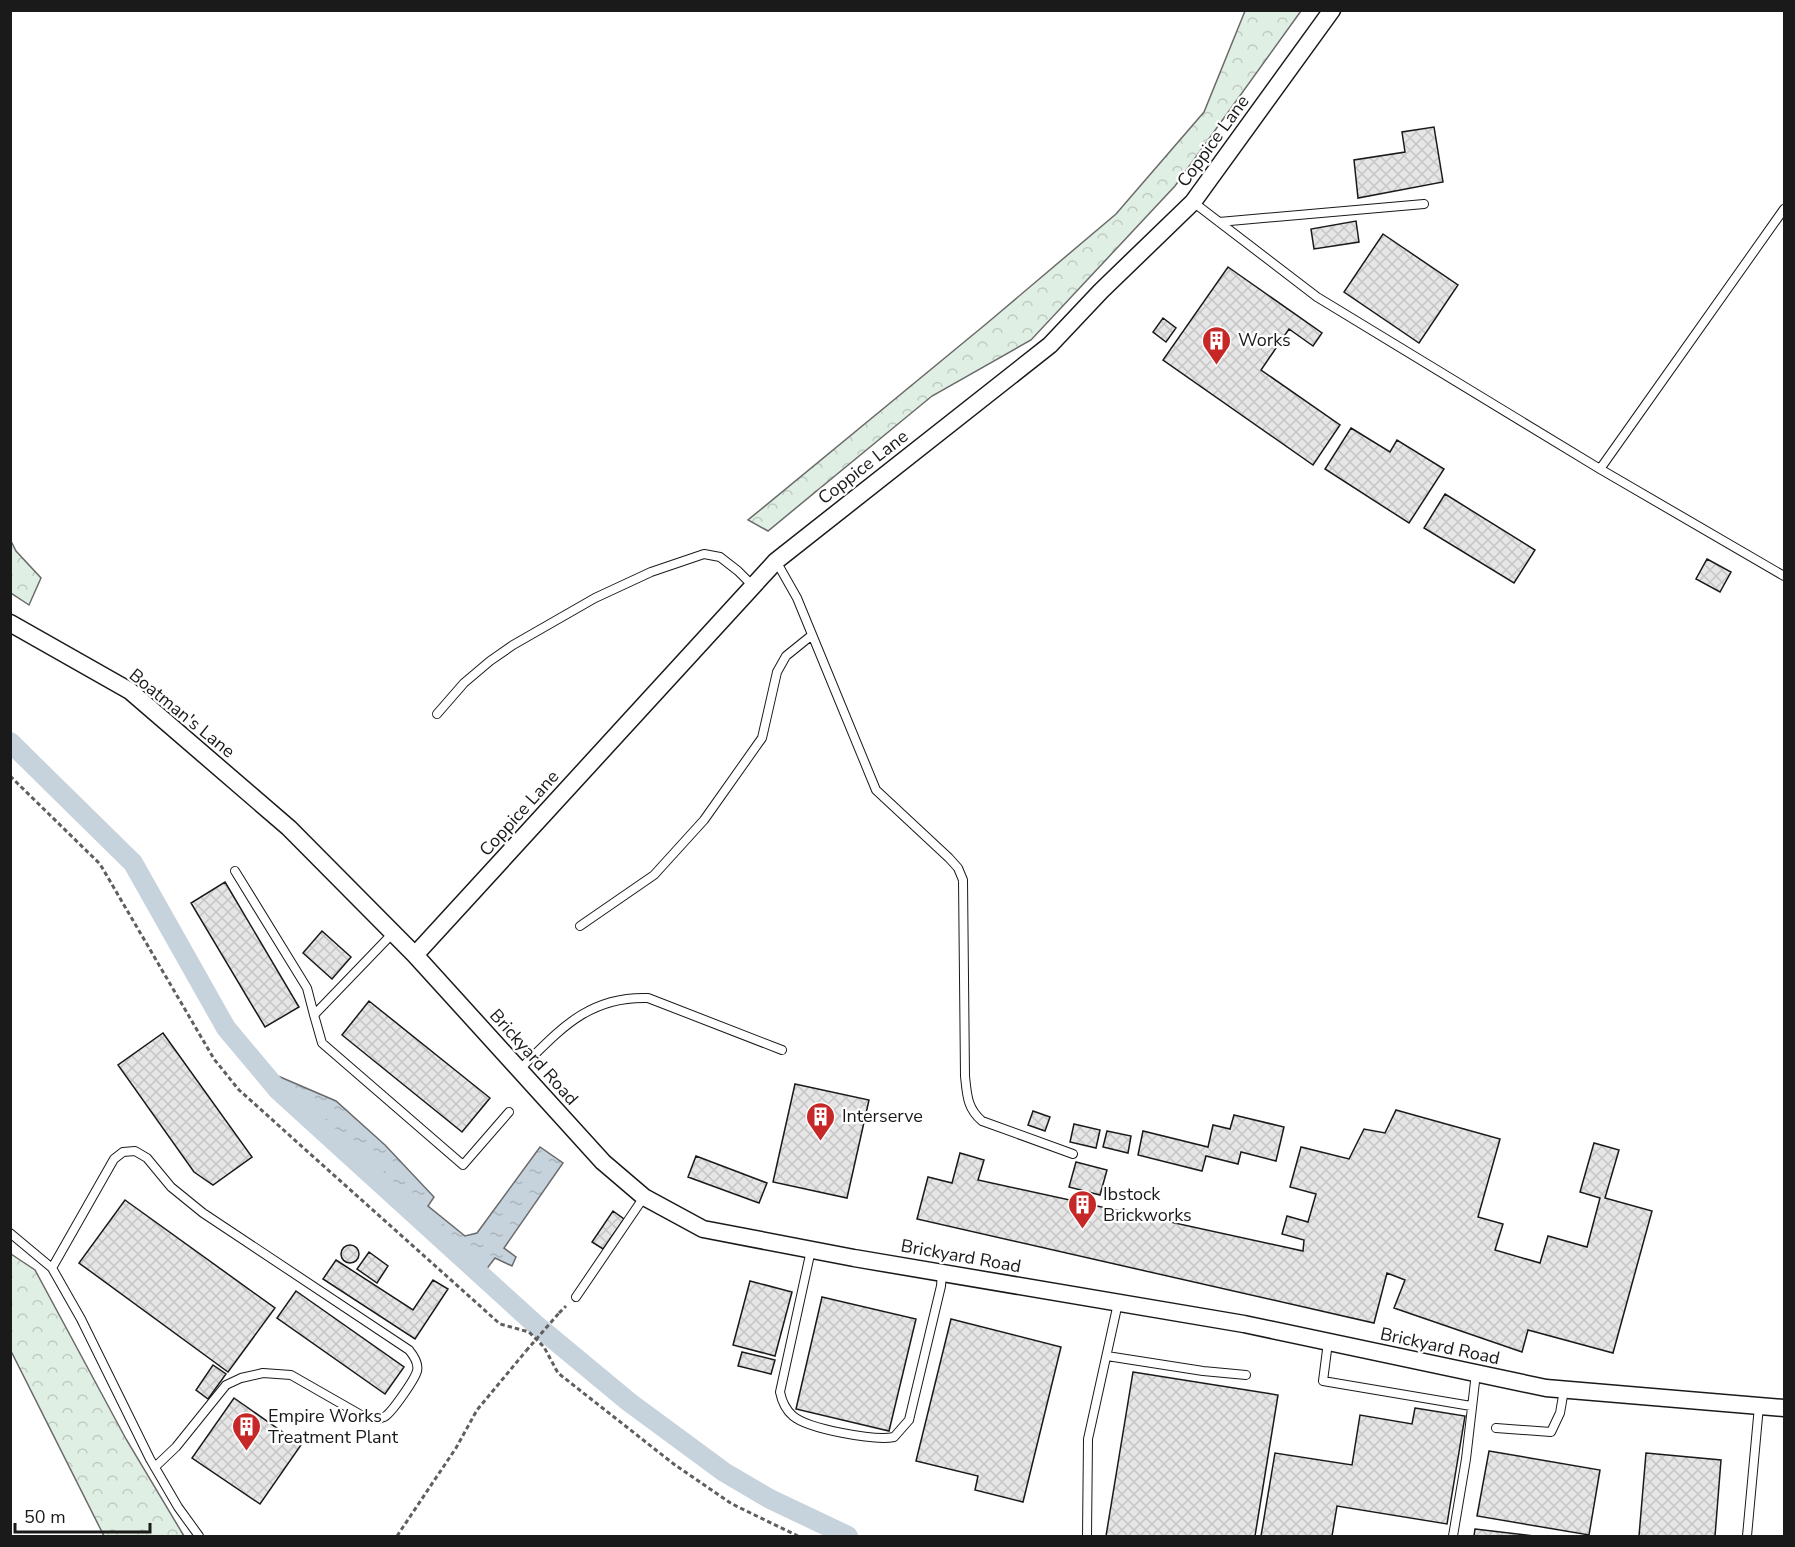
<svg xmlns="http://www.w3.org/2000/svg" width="1795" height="1547" viewBox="0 0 1795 1547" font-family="'Nunito Sans',sans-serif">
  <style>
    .forest { fill: url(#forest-crowns); stroke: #6a6a6a; stroke-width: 1.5 }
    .water { fill: url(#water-ripples); stroke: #6a6a6a; stroke-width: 1.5 }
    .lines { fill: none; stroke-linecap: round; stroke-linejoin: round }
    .canal { stroke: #c6d2dc; stroke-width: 20 }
    .building { fill: url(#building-cross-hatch); stroke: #1a1a1a; stroke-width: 1.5 }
    .lane-casing { stroke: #1a1a1a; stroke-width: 10 }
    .street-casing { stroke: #1a1a1a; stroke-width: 19 }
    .path { stroke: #5f5f5f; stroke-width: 3; stroke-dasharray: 4.5 3; stroke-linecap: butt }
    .lane { stroke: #fff; stroke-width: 8 }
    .street { stroke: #fff; stroke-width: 16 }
    .path-bridge { stroke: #5f5f5f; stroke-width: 3; stroke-dasharray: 4.5 3; stroke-linecap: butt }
    .labels { text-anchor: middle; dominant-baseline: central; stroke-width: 4.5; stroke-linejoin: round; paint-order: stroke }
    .street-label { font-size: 18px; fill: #1a1a1a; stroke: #fff }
    .poi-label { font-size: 18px; fill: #1a1a1a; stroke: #fff; text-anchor: start }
  </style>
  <defs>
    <pattern id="forest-crowns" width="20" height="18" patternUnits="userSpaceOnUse" patternTransform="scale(1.5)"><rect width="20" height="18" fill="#e0efe3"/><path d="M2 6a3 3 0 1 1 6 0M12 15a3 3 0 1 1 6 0" fill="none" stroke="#c0ccc2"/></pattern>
    <pattern id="water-ripples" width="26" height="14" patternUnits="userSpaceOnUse" patternTransform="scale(1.5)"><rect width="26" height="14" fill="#c6d2dc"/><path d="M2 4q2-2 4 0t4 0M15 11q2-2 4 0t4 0" fill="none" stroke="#aab4bc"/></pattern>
    <pattern id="building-cross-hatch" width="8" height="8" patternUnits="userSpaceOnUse" patternTransform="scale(1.5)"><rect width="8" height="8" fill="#e6e6e6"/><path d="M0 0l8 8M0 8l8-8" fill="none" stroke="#c5c5c5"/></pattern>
  </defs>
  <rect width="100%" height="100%" fill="#fff"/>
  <!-- forest -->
  <path class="forest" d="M1245,11h56l-126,175 -144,154 -99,56 -164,135 -20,-11 238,-196 130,-110 88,-102z
    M11,541l5,10 25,27 -12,27 -18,-12z
    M11,1254l24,16 91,169 58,97h-80l-93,-185z"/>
  <!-- water -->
  <path class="water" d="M257,1067l79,34 49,44 49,52 -6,9 37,30 12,-3 63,-86 23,16 -59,85 12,9 -4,9 -17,-8 -13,17 -204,-185z"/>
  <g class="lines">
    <!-- canal -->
    <path class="canal" d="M10,742l123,121 93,165 52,62 257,234 94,78 95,70 46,27 78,37"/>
  </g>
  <!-- building -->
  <path class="building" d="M1434,127l9,55 -85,16 -4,-38 51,-8 -3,-20z
    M1356,221l3,21 -45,7 -3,-20z
    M1383,234l75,51 -39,58 -75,-51z
    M1228,267l94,66 -9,13 -24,-17 -28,41 79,55 -27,40 -150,-105z
    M1163,318l13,10 -10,14 -13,-10z
    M1351,428l39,24 7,-12 47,29 -35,54 -84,-54z
    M1351,428l39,24 7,-12 47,29 -35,54 -84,-54z
    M1445,494l90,56 -21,33 -90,-55z
    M1707,559l24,13 -11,20 -24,-13z
    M225,882l74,125 -34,20 -74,-124z
    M322,931l29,26 -19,22 -29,-26z
    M369,1001l121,97 -28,34 -120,-97z
    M163,1033l89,124 -39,28 -19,-13 -76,-107z
    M795,1084l74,16 -22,98 -74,-16z
    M1396,1110l104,29 -22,78 25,7 -8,26 45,13 8,-27 39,11 13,-49 -20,-6 14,-49 25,7 -14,48 47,13 -39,142 -85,-23 -6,22 -128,-44 11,-28 -18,-7 -13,50 -457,-104 11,-42 24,6 8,-30 24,7 -6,20 325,71 1,-11 -22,-6 5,-18 21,6 8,-28 -26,-7 11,-40 48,12 15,-30 21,4z
    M1396,1110l104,29 -22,78 25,7 -8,26 45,13 8,-27 39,11 13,-49 -20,-6 14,-49 25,7 -14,48 47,13 -39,142 -85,-23 -6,22 -128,-44 11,-28 -18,-7 -13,50 -457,-104 11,-42 24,6 8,-30 24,7 -6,20 325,71 1,-11 -22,-6 5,-18 21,6 8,-28 -26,-7 11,-40 48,12 15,-30 21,4z
    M1033,1111l17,6 -5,14 -17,-6z
    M1234,1115l50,12 -8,34 -35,-9 -3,12 -32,-8 -4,15 -64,-16 5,-24 65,16 5,-22 17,4z
    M1074,1124l26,6 -4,18 -26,-6z
    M1107,1131l24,5 -3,17 -25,-6z
    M696,1156l71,27 -8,20 -71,-26z
    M1076,1162l31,8 -7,25 -31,-8z
    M125,1200l150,108 -47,64 -149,-109z
    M613,1211l11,8 -21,30 -11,-7z
    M341 1254a9 9 0 1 1 18 0a9 9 0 1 1-18 0Z
    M369,1252l19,14 -11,17 -20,-14z
    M336,1260l77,50 20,-30 15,9 -33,50 -92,-60z
    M750,1281l42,11 -17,64 -42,-11z
    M296,1291l108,76 -19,27 -108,-76z
    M822,1297l94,22 -27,112 -93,-22z
    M951,1319l110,28 -38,155 -48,-12 3,-14 -62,-15z
    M742,1352l33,8 -4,14 -33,-8z
    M213,1365l13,9 -18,25 -12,-9z
    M1133,1372l145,23 -23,141h-149z
    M234,1398l67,47 -41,59 -68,-46z
    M1415,1408l50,8 -18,108 -110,-18 -5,30h-71l14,-83 77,12 8,-50 52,9z
    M1489,1451l111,19 -11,65 -112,-19z
    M1646,1453l75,7 -6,76h-76z
    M1475,1529l59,7h-60z"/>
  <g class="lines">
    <defs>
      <path id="lane" d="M1193,202l124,95 283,172 184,107
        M1219,222l205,-18
        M1600,469l184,-260
        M776,561l21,37 79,192 73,68 9,10 5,12 2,196c2,19 2,32 17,45l91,33
        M437,714l27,-31 26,-22 23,-16 82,-47 56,-26 53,-18 16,3 18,14 15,15
        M235,871l72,117 7,27
        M580,926l74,-51 50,-55 58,-82 15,-66 9,-16 26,-21
        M393,933l-79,82 8,28 141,122 46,-53
        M519,1070c40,-39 68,-74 129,-72l134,52
        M10,1233l42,35 29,51 69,140 28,48 21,29
        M811,1250l-31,142c2,10 6,18 13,24 15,13 82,25 101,21l15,-17 32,-134 1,-13
        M52,1268l62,-109 9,-7 12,-1 12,7 24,29 32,26 206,137c5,6 10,13 8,21 -2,8 -26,43 -33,46 -8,4 -16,1 -23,-2l-70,-40 -28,-2 -22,5 -15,7 -50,62 -21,20
        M576,1297l68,-100
        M1328,1342l-5,39 148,25
        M1107,1356l96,15 43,4
        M1496,1428l55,4 9,-19 4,-23
        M1087,1536l1,-97 30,-136
        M1453,1536l13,-77 10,-86
        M1747,1536l12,-130"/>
      <path id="street" d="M10,623l120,68 159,137 126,127 188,207 41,35 59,32 151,29 390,66 302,64 238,20
        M415,955l361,-394 274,-216 51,-54 92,-89 139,-192"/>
    </defs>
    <!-- lane casing -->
    <use href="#lane" class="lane-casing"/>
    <!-- street casing -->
    <use href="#street" class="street-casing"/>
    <!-- path -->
    <path class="path" d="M10,776l90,88 114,195 25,31 261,234 29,8 15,15 14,26 117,92 57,39 66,32
      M559,1313l7,-7
      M397,1536l59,-88 21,-38 49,-59"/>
    <!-- lane -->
    <use href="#lane" class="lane"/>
    <!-- street -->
    <use href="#street" class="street"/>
    <!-- path-bridge -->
    <path class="path-bridge" d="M526,1351l33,-38"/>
  </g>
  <!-- icons -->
  <defs>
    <symbol id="building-pin" viewBox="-11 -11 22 30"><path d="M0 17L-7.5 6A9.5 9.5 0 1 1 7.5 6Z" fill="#c62828" stroke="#fff"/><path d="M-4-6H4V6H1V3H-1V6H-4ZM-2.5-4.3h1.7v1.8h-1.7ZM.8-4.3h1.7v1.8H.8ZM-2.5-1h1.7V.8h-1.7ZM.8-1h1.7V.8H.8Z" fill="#fff"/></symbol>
  </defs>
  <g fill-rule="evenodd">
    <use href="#building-pin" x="1200" y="324" width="33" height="45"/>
    <use href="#building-pin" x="804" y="1100" width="33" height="45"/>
    <use href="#building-pin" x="1066" y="1188" width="33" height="45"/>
    <use href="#building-pin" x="230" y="1410" width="33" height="45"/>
  </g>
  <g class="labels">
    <!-- street labels -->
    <g class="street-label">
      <text transform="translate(1213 141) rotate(-54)">Coppice Lane</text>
      <text transform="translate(863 467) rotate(-38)">Coppice Lane</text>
      <text transform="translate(182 713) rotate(39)">Boatman's Lane</text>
      <text transform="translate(519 813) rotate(-48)">Coppice Lane</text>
      <text transform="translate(534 1057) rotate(48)">Brickyard Road</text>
      <text transform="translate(961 1256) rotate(10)">Brickyard Road</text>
      <text transform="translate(1440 1346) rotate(12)">Brickyard Road</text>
    </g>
    <!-- poi labels -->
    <g class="poi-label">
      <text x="1238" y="340">Works</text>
      <text x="842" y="1116">Interserve</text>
      <text x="1103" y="1194">Ibstock<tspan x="1103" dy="21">Brickworks</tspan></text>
      <text x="268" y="1416">Empire Works<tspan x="268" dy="21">Treatment Plant</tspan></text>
    </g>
  </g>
  <!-- border -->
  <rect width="1795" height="1547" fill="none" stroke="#1a1a1a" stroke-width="24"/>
  <!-- scale -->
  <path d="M15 1523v9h135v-9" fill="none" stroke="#1a1a1a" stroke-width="3"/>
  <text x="24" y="1523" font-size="18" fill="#1a1a1a" stroke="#ffffff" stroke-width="4.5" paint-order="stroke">50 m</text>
</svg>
